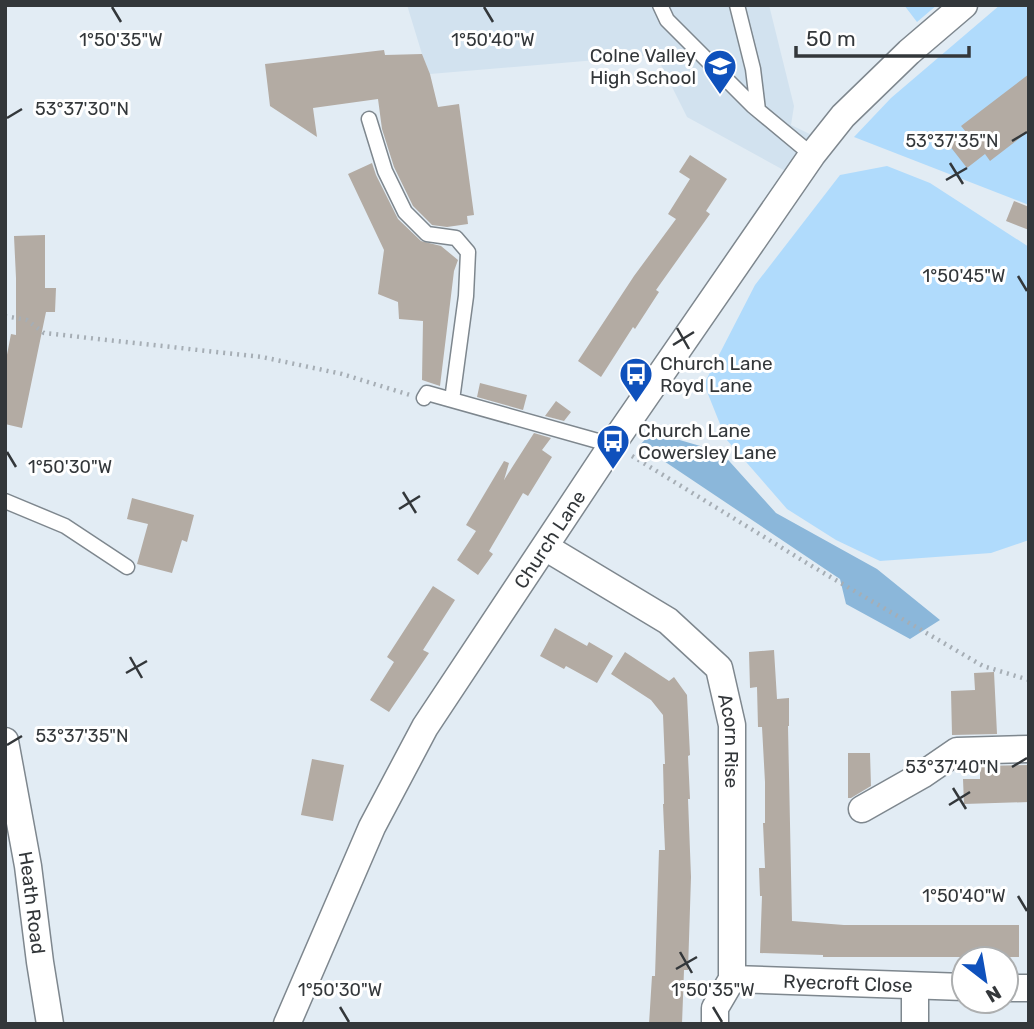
<svg xmlns="http://www.w3.org/2000/svg" width="1034" height="1029" viewBox="0 0 1034 1029" font-family="Rubik,sans-serif">
  <style>
    .built { fill: #d2e2ef }
    .green { fill: #b0dbfc }
    .forest { fill: #8bb7da }
    .building { fill: #b3aba3 }
    .lines { fill: none; stroke-linecap: round; stroke-linejoin: round }
    .lane-casing { stroke: #7e878e; stroke-width: 17 }
    .street-casing { stroke: #7e878e; stroke-width: 29 }
    .path { stroke: #a6aeb5; stroke-width: 4.5; stroke-dasharray: 2 5; stroke-linecap: butt }
    .lane { stroke: #fff; stroke-width: 14 }
    .street { stroke: #fff; stroke-width: 26 }
    .ticks { fill: none; stroke: #33373a; stroke-width: 2.5 }
    .labels { text-anchor: middle; dominant-baseline: central; stroke-width: 6; stroke-linejoin: round; paint-order: stroke }
    .poi-label { font-size: 19px; fill: #33373a; stroke: #fff; text-anchor: start }
    .street-label { font-size: 19px; fill: #33373a; stroke: #fff }
    .ticks-label { font-size: 18px; text-anchor: middle; fill: #33373a; stroke: #fff; stroke-width: 6; stroke-linejoin: round; paint-order: stroke }
  </style>
  <rect width="100%" height="100%" fill="#e2ecf4"/>
  <!-- built -->
  <path class="built" d="M407,5h362l25,101 -3,19 27,13 -29,35 -102,-56 -31,-62 -226,19 -8,-20z"/>
  <!-- green -->
  <path class="green" d="M904,5h33l-20,17z
    M1000,5h29v200l-175,-68 37,-39z
    M887,166l43,17 99,64v293l-38,13 -111,8 -44,-21 -49,-31 -61,-70 -22,-55 51,-99 85,-110z"/>
  <!-- forest -->
  <path class="forest" d="M652,432l69,20 55,61 101,56 63,51 -30,19 -64,-35 -6,-25 -200,-134z"/>
  <!-- building -->
  <path class="building" d="M384,50l1,5 37,-1 8,20 8,33 21,-3 15,111 -7,1 1,8 -21,3 -15,-2 -19,-19 -19,-39 -12,-38 -4,-30 -65,9 4,29 -47,-31 -5,-42z
    M1029,74v57l-39,30 -5,-7 -18,14 -18,-23 17,-13 -5,-6z
    M690,155l37,24 -21,32 4,3 -54,76 3,2 -24,37 -2,-2 -32,50 -23,-16 56,-85 42,-57 -8,-5 22,-35 -11,-7z
    M372,163l4,12 22,44 23,22 20,5 17,14 -4,11 -14,115 -18,-6 1,-59 -24,-2 -1,-17 -20,-8 6,-44 -36,-76z
    M1014,201l15,6v23l-23,-9z
    M45,235v53h11l-1,24h-9l-24,116 -17,-4v-59l6,-31 5,1v-57l-2,-42z
    M480,383l47,12 -4,15 -46,-13z
    M556,401l15,11 -7,9 -19,-5z
    M534,433l17,5 -9,12 10,7 -24,39 -5,-3 -34,58 4,3 -15,21 -21,-15 19,-29 -10,-6 38,-64 5,2 -5,17z
    M132,498l62,17 -7,27 -5,-2 -10,33 -35,-9 11,-40 -21,-5z
    M433,586l22,14 -32,50 6,3 -40,59 -19,-12 24,-38 -7,-5z
    M555,628l32,18 2,-4 24,14 -16,27 -31,-17 -2,3 -24,-13z
    M774,650l3,49 12,-1v28h-1l4,195 52,4h175v32h-196v-2l-63,-2 2,-57h-2l-1,-28h6l-2,-45h2v-41l-3,-55h-4l-1,-40 -7,1 -1,-36z
    M625,652l44,29 5,-4 13,18 3,60 -2,1 2,43h-2l3,78 -3,93h-4l-2,54h-33l3,-48h3l4,-126h6l-2,-46h1l-1,-40h2l-2,-49 -12,-15 -40,-26z
    M994,672l3,62 -45,1 -1,-44 24,-1 -1,-17z
    M848,753h22l1,33 -20,12h-3z
    M312,759l32,6 -11,56 -32,-6z
    M1029,765v37l-65,2 -1,-25h17v-13z"/>
  <g class="lines">
    <defs>
      <path id="lane" d="M660,5l7,15 86,86 59,49
        M737,5l16,64 5,41
        M369,119l16,52 20,41 22,22 29,4 12,14 -2,44 -14,104
        M424,398l3,-5 185,52
        M5,501l60,25 62,41"/>
      <g id="street">
        <path id="s1" d="M545,547l123,74 51,47 13,57v254l-17,29v16"/>
        <path id="s2" d="M5,741l23,125 12,96 10,62"/>
        <path d="M862,809l60,-34 35,-24 72,-2"/>
        <path id="s3" d="M732,979l232,8"/>
        <path d="M915,986v38"/>
        <path d="M1006,988h23"/>
        <path id="s4" d="M287,1024l85,-197 53,-100 187,-282 200,-290 31,-39 66,-64 55,-47"/>
      </g>
    </defs>
    <!-- lane casing -->
    <use href="#lane" class="lane-casing"/>
    <!-- street casing -->
    <use href="#street" class="street-casing"/>
    <!-- path -->
    <path class="path" d="M5,316l22,4 17,13 218,24 80,17 68,21
      M632,456l178,109 173,101 46,14"/>
    <!-- lane -->
    <use href="#lane" class="lane"/>
    <!-- street -->
    <use href="#street" class="street"/>
  </g>
  <!-- ticks -->
  <path class="ticks" d="M112,7l9,15M484,7l9,15M7,118l15,-9M1012,141l15,-9M950,163l13,21M946,180l21,-12M1018,276l9,15M677,328l12,21M673,345l21,-13M7,452l9,15M403,492l13,21M399,509l21,-13M130,657l12,21M126,673l21,-12M7,745l15,-9M1012,767l15,-9M953,788l13,21M949,805l21,-13M1018,896l9,15M680,952l12,21M676,969l21,-12M340,1007l9,15M713,1007l9,15"/>
  <!-- icons -->
  <defs>
    <symbol id="school-pin" viewBox="-11 -11 22 30"><path d="M0 17L-7.5 6A9.5 9.5 0 1 1 7.5 6Z" fill="#0f51bc" stroke="#fff"/><path d="M0-5L7-2L0 1L-7-2ZM-4 1L0 2.5L4 1V4Q0 6-4 4Z" fill="#fff"/></symbol>
    <symbol id="bus-pin" viewBox="-11 -11 22 30"><path d="M0 17L-7.5 6A9.5 9.5 0 1 1 7.5 6Z" fill="#0f51bc" stroke="#fff"/><path d="M-5-6H5V4H4V6H2V4H-2V6H-4V4H-5ZM-3.5-4V0h7V-4ZM-3.5 1.2v1.5H-2V1.2ZM2 1.2v1.5H3.5V1.2Z" fill="#fff"/></symbol>
  </defs>
  <g fill-rule="evenodd">
    <use href="#school-pin" x="701" y="47" width="38" height="52"/>
    <use href="#bus-pin" x="617" y="355" width="38" height="52"/>
    <use href="#bus-pin" x="594" y="422" width="38" height="52"/>
  </g>
  <g class="labels">
    <!-- poi labels -->
    <g class="poi-label">
      <text x="696" y="55" text-anchor="end">Colne Valley<tspan x="696" dy="22">High School</tspan></text>
      <text x="660" y="363">Church Lane<tspan x="660" dy="22">Royd Lane</tspan></text>
      <text x="638" y="430">Church Lane<tspan x="638" dy="22">Cowersley Lane</tspan></text>
    </g>
    <!-- street labels -->
    <g class="street-label">
      <text stroke="none"><textPath href="#s4" startOffset="553">Church Lane</textPath></text>
      <text stroke="none"><textPath href="#s1" startOffset="287">Acorn Rise</textPath></text>
      <text stroke="none"><textPath href="#s2" startOffset="164">Heath Road</textPath></text>
      <text stroke="none"><textPath href="#s3" startOffset="116">Ryecroft Close</textPath></text>
    </g>
  </g>
  <g class="ticks-label">
    <text x="121" y="46">1°50'35"W</text>
    <text x="493" y="46">1°50'40"W</text>
    <text x="82" y="115">53°37'30"N</text>
    <text x="952" y="147">53°37'35"N</text>
    <text x="964" y="282">1°50'45"W</text>
    <text x="70" y="473">1°50'30"W</text>
    <text x="82" y="742">53°37'35"N</text>
    <text x="952" y="773">53°37'40"N</text>
    <text x="964" y="902">1°50'40"W</text>
    <text x="340" y="996">1°50'30"W</text>
    <text x="713" y="996">1°50'35"W</text>
  </g>
  <!-- border -->
  <rect width="1034" height="1029" fill="none" stroke="#33373a" stroke-width="14"/>
  <!-- north arrow -->
  <g transform="translate(985 980) rotate(149)"><circle r="33" fill="#ffffff" stroke="#adafb0" stroke-width="2"/>
  <path d="M0-5L12 26L0 18L-12 26Z" fill="#0f51bc"/>
  <text y="-10" font-size="19" font-weight="bold" text-anchor="middle" fill="#33373a">N</text>
  </g>
  <!-- scale -->
  <path d="M796 46v10h173v-10" fill="none" stroke="#33373a" stroke-width="3.5"/>
  <text x="806" y="46" font-size="21" fill="#33373a" stroke="#ffffff" stroke-width="5" paint-order="stroke">50 m</text>
</svg>
